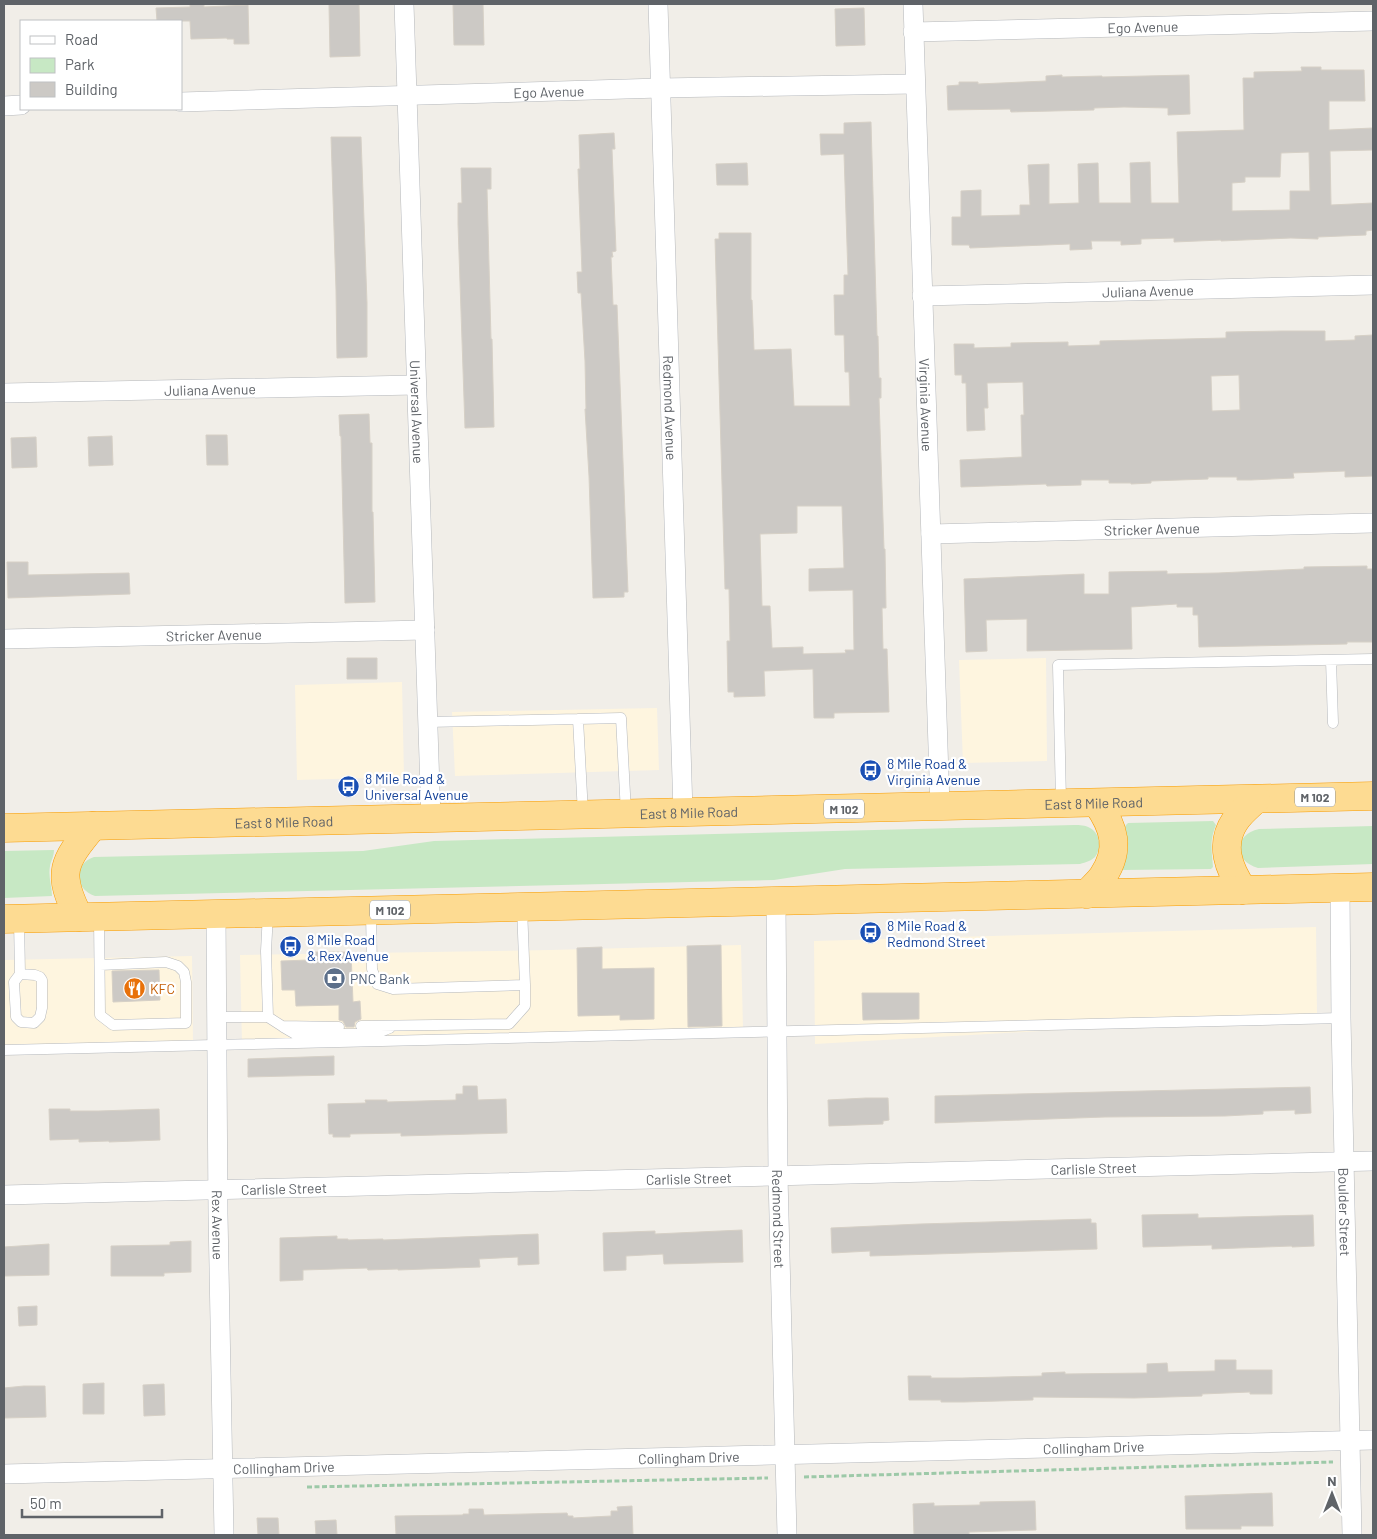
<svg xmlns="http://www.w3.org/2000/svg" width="1377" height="1539" viewBox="0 0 1377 1539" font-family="Barlow,sans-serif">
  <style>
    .commercial { fill: #fef5df }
    .green { fill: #c7e8c4 }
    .building { fill: #ccc9c5; stroke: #d6d0c6; fill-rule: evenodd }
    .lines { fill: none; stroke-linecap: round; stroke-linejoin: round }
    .lane-casing { stroke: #b5b8bc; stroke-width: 11 }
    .street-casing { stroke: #b5b8bc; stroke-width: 20 }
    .highway-casing { stroke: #f89c00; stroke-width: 29 }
    .path { stroke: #9dc9a8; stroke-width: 3; stroke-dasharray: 5 2.5; stroke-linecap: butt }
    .lane { stroke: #fff; stroke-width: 10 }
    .street { stroke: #fff; stroke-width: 19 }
    .highway { stroke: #fddb92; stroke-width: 28 }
    .labels { text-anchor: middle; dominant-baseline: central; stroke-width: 4.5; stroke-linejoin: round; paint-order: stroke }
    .shield { fill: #fff; stroke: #8f9295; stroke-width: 1 }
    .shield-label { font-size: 12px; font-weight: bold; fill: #5f6368 }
    .street-label { font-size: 14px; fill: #5f6368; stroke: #fff }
    .transit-label { font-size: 14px; fill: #164399; stroke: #fff; text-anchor: start }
    .service-label { font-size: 14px; fill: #4e5e75; stroke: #fff; text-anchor: start }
    .food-label { font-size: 14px; fill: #c56008; stroke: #fff; text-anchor: start }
  </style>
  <rect width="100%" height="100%" fill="#f1eee8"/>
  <!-- commercial -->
  <path class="commercial" d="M1046,658l1,103 -84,2 -4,-103z
    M402,682l2,95 -107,3 -2,-95z
    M657,708l2,62 -204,6 -3,-64z
    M1316,927l1,88 -502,29 -1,-103z
    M741,945l2,83 -501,15 -2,-88 310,-5z
    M192,956l1,86 -189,4v-86z"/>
  <!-- green -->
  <path class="green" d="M1213,821l3,4c-7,17 -4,26 -3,42l-2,2 -89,1 5,-15 1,-10 -3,-18 1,-2 2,-2z
    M1074,825c6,0 11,0 16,3 10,5 12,20 5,29 -4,4 -9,5 -15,7l-235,5 -71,11 -679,16c-21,-7 -22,-32 -1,-39l269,-6 71,-10z
    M1373,826v38l-115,4c-25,-7 -24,-34 1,-39z
    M53,850h1c0,6 -3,11 -4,16 -2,11 2,20 2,30l-48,2v-47z"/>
  <!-- building -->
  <path class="building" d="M190,4h14v3l44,-2 1,39h-15v-5h-7v-1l-36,1 -1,-18h-33l-1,-13 34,-1z
    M329,4h30l1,52 -30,1z
    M453,4h30l1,41h-30z
    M864,8l1,37 -29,1 -1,-37z
    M1301,67h20v3h43l1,31h-36v29l44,-2v22l-43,1 1,54 42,-2v27l-7,1v4l-48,2v2l-27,-1 -70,3v-1l-47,2v-4l-33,1v5l-20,1v-4h-30l1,8 -22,1v-6l-100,4 -1,-3h-17v-28h9v-26l20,-1v26l39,-1v-10h10l-2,-40 21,-1v40l30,-1 -1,-39 20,-1 1,40h32l-1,-40 20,-1 1,41h28l-2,-71 67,-2 -1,-52h11v-6l48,-1zM1309,152l1,39h-20v19l-58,1v-28l13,-1v-5h35l1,-24z
    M1062,75v2l40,-1v1l87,-2 1,39 -22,1v-7l-44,-1 -30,1v2l-83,2 -1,-3 -62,1 -1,-24 12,-1v-3h19v2l68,-3v-5z
    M871,122l6,214h1l1,42h2v20h-2l5,151h1l1,59h-4l1,41h4l2,63 -55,1v5h-20l-1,-49 -49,2 1,25 -31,1v-5h-6l-1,-51h3l-1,-52h-4l-10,-350h4v-6h32v67h1l2,50 37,-1 3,57h56l-1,-34h-4l-1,-37h-9l-1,-40h10v-20h4l-4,-121 -23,1 -1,-21h24v-11zM797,506h45l2,62 -35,1v22l44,-1 1,60h-9l1,3 -43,1v-7l-31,1 -2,-42h-8l-2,-72 37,-1z
    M614,133l1,16h-3l4,102 -4,1 1,5h-2l2,48h4l11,287h-4v5l-31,1 -4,-122 -4,-67h1l-1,-48 -4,-68h-3l-1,-21h5l-4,-103h2l-1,-34z
    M331,137h30l6,166v54l-30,1 -1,-68z
    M747,163l1,22h-31l-1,-21z
    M461,168h30v21h-4l4,150h1l2,88 -29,1 -7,-204v-21h4z
    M1282,331h43v10l30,-1v-4l18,-1v141l-28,1v-6l-52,2 1,5 -43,2h-14v-3h-29v2l-57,2v2l-20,1v-1h-22v-3h-28v5l-34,1 -1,-2 -85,3 -1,-27 62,-3 -1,-42h3l-1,-33 -36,1 1,25h-4l1,22 -18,1 -1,-48h-4v-8h-7l-1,-31h20v4l37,-1v-4l57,-1v4l32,-1v-4l126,-3v-6zM1239,375l1,35 -28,1 -1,-35z
    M369,414l1,29h2v69h1l2,90 -30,1 -4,-167h-1l-1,-21z
    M206,435h21l1,30h-21z
    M112,436l1,29 -24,1 -1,-29z
    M36,437l1,30 -25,1 -1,-30z
    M7,562h21v13l101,-2 1,21 -122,4z
    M1367,566v3h6v73h-26v2l-148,3 -1,-32h-5v-8h-16v-3l-46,3 1,42 -105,2v-32l-41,1 1,31 -21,1 -2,-73 120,-5v20h25v-22l58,-1v3l51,-1 86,-4v-2z
    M347,658h30v21h-30z
    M721,945l1,81 -34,1 -1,-81z
    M602,947v22l52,-1v51l-34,1v-5l-42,1 -1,-68z
    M309,952h42l2,50 7,-1 1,18 -6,3 -1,5h-8l-3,-6 -4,-1v-15l-43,1 -1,-16h-13l-1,-29 28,-1z
    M159,970l1,30 -47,2 -1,-31z
    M862,993h57v26l-56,1z
    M334,1056v19l-86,2v-18z
    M463,1086h14l1,14 28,-1 1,34 -106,3v-3l-51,1v3h-17v-3h-4l-1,-30 38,-1 -1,-3h22v2l69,-2v-6h7z
    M1310,1087l1,26 -16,1v-4l-32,1v3l-38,2 -120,1 -170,6v-27z
    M866,1098h22l1,22 -6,1v3l-54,2 -1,-26z
    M49,1109h21v2h29l60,-2 1,31 -51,2v-1l-30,1v-3l-29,1z
    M1198,1214v4l115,-3 1,31 -22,1v-1l-80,3v-4l-69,2 -1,-32z
    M1091,1219v4h5l1,26 -227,7v-5l-38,2 -1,-25 89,-4z
    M742,1230l1,32 -79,2 -1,-10 -37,2v14l-22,1 -1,-38 52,-2v3z
    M538,1234l1,30 -21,1v-8l-39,2 1,8 -82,3v-1l-30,1 -1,-2 -64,2v10l-23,1v-43l57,-2v3h11v1l35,-1v1z
    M191,1241v31l-27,1v3h-53v-30l59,-1v-3z
    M49,1244v31l-45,1v-29z
    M37,1306v19l-18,1 -1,-19z
    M1215,1360h21v10h36v24h-22v-2l-48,2v2l-68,2 -101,-1v3l-69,2h-23v-2h-32l-1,-24h23v2h31l80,-2v-3l23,-1v2l82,-1v-9l20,-1 1,9 47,-1z
    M104,1383v31h-21v-30z
    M164,1384l1,31 -21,1 -1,-31z
    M24,1386h21l1,31 -42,1v-30z
    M1272,1493l1,33h-32v3h-55l-1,-33z
    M1035,1501l1,29 -67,2v3h-55l-1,-31 21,-1v3l46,-1v-3z
    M632,1506l1,29h-237l-1,-19 68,-1v-1h6v-5h14l1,6 83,-2 1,3h5v2l38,-2v-5h7l-1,-4z
    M257,1518h21l1,17h-21z
    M336,1520l1,15h-21l-1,-14z"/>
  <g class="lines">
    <defs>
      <path id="lane" d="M1331,660l2,63
        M427,722l151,-3
        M1061,801l-3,-136 315,-6
        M583,814l-5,-95 43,-1 5,95
        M371,912l1,57 5,15 16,5 132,-4 -3,-78
        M268,913l-2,38 2,66
        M99,917l1,98 13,10 73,-2v-41l-2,-10 -6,-6 -12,-4 -66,3
        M19,920l1,54 -6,8 2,35 5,5 13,1 6,-6 2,-9v-28l-2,-3 -5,-2 -15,-1
        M216,1017h52l14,9 57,1
        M361,1026l148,-2 16,-18v-21
        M283,1027l12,7h80l15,-6
        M4,1050l1337,-32"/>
      <g id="street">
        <path id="s1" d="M404,4l27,815"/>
        <path id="s2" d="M658,4l25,808"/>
        <path id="s3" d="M913,4l27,802"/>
        <path id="s4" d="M913,32l460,-11"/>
        <path id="s5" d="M181,102l479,-14 255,-4"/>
        <path d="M4,106l17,-1"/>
        <path id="s6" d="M922,296l451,-11"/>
        <path id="s7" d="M4,393l412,-8"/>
        <path id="s8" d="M931,534l442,-11"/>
        <path id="s9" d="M4,639l421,-9"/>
        <path id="s10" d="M1340,888l1,130 11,517"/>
        <path id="s11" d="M776,901l2,275 9,359"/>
        <path id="s12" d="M216,914l2,300 6,321"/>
        <path id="s13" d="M4,1195l1369,-34"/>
        <path id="s14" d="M4,1474l1369,-34"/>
      </g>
      <g id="highway">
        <path id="s15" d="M4,828l1369,-32"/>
        <path d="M1243,890c-14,-21 -24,-45 -8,-69 5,-8 14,-15 21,-22"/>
        <path d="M1087,894c5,-6 12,-12 16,-18 18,-27 11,-49 -6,-73"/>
        <path d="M79,917c-23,-44 -16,-55 14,-91"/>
        <path d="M4,919l1369,-32"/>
      </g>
    </defs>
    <!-- lane casing -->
    <use href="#lane" class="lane-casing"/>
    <!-- street casing -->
    <use href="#street" class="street-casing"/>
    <!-- highway casing -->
    <use href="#highway" class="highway-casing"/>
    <!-- path -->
    <path class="path" d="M804,1477l529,-15
      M307,1487l461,-9"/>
    <!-- lane -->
    <use href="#lane" class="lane"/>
    <!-- street -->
    <use href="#street" class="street"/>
    <!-- highway -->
    <use href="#highway" class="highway"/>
  </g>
  <!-- icons -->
  <defs>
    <symbol id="bus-disc" viewBox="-11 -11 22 22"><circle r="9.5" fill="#1a4fb4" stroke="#fff"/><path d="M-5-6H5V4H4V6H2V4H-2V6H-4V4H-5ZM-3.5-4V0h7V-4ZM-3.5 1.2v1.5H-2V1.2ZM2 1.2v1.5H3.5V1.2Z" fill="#fff"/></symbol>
    <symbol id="bank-disc" viewBox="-11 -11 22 22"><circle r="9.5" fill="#5c6f8a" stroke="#fff"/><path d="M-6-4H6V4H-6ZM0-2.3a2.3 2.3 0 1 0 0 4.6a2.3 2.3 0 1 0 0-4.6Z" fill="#fff"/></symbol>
    <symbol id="restaurant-disc" viewBox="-11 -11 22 22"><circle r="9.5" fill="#e8710a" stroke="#fff"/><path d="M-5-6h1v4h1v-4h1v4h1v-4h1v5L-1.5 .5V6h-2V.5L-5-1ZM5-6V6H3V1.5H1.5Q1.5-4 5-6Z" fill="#fff"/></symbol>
  </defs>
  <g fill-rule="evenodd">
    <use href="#bus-disc" x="858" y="758" width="25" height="25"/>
    <use href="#bus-disc" x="336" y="774" width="25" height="25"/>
    <use href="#bus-disc" x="858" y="920" width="25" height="25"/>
    <use href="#bus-disc" x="278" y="934" width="25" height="25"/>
    <use href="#bank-disc" x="322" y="966" width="25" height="25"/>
    <use href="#restaurant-disc" x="122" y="976" width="25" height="25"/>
  </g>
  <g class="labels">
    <!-- shield labels -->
    <g class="shield">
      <rect x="1295" y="787.5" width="40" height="19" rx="4"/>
      <rect x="824" y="799.5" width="40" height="19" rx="4"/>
      <rect x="370" y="900.5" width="40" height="19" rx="4"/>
    </g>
    <g class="shield-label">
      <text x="1315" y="797">M 102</text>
      <text x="844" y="809">M 102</text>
      <text x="390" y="910">M 102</text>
    </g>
    <!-- street labels -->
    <g class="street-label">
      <text stroke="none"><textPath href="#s4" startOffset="230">Ego Avenue</textPath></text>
      <text stroke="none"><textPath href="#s5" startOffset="368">Ego Avenue</textPath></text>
      <text stroke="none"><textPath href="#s6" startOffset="226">Juliana Avenue</textPath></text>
      <text stroke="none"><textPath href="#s7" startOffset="206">Juliana Avenue</textPath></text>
      <text stroke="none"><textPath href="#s3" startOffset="401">Virginia Avenue</textPath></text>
      <text stroke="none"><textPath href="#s2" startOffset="404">Redmond Avenue</textPath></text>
      <text stroke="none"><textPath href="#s1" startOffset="408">Universal Avenue</textPath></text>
      <text stroke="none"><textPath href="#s8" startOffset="221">Stricker Avenue</textPath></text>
      <text stroke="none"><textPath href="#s9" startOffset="210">Stricker Avenue</textPath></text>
      <text stroke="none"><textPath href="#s15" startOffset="1090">East 8 Mile Road</textPath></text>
      <text stroke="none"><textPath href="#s15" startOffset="685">East 8 Mile Road</textPath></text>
      <text stroke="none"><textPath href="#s15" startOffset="280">East 8 Mile Road</textPath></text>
      <text stroke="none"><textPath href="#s13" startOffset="1090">Carlisle Street</textPath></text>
      <text stroke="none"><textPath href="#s13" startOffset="685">Carlisle Street</textPath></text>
      <text stroke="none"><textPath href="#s13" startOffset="280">Carlisle Street</textPath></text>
      <text stroke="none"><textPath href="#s10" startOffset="324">Boulder Street</textPath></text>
      <text stroke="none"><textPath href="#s11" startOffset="318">Redmond Street</textPath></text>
      <text stroke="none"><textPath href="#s12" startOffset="311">Rex Avenue</textPath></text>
      <text stroke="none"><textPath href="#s14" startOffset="1090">Collingham Drive</textPath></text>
      <text stroke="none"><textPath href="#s14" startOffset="685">Collingham Drive</textPath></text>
      <text stroke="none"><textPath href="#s14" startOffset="280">Collingham Drive</textPath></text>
    </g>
    <!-- transit labels -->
    <g class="transit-label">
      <text x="887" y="763">8 Mile Road &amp;<tspan x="887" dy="16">Virginia Avenue</tspan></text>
      <text x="365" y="778">8 Mile Road &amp;<tspan x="365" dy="16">Universal Avenue</tspan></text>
      <text x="887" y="925">8 Mile Road &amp;<tspan x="887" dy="16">Redmond Street</tspan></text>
      <text x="307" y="939">8 Mile Road<tspan x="307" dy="16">&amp; Rex Avenue</tspan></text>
    </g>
    <!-- service labels -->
    <g class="service-label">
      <text x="350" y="978">PNC Bank</text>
    </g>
    <!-- food labels -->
    <g class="food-label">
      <text x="150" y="988">KFC</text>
    </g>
  </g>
  <!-- border -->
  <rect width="1377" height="1539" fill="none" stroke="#5f6368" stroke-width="10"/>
  <!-- legend -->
  <rect x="20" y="20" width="162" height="90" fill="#ffffff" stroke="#bfc1c3"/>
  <rect x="30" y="36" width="25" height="8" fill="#ffffff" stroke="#bfc1c3"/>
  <text x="65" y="45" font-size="15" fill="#5f6368">Road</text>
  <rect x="30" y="58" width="25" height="15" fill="#c7e8c4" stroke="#bfc1c3"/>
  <text x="65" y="70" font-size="15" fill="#5f6368">Park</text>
  <rect x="30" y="82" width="25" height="15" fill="#ccc9c5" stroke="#bfc1c3"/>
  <text x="65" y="95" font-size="15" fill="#5f6368">Building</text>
  <!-- north arrow -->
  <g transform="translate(1332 1494)" stroke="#ffffff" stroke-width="4" paint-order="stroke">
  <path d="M0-4L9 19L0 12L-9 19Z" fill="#5f6368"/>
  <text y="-8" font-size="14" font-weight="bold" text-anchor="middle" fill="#5f6368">N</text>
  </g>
  <!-- scale -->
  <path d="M22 1509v8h140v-8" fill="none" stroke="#5f6368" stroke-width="2.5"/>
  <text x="30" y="1509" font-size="15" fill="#5f6368" stroke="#ffffff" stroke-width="4" paint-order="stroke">50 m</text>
</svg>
